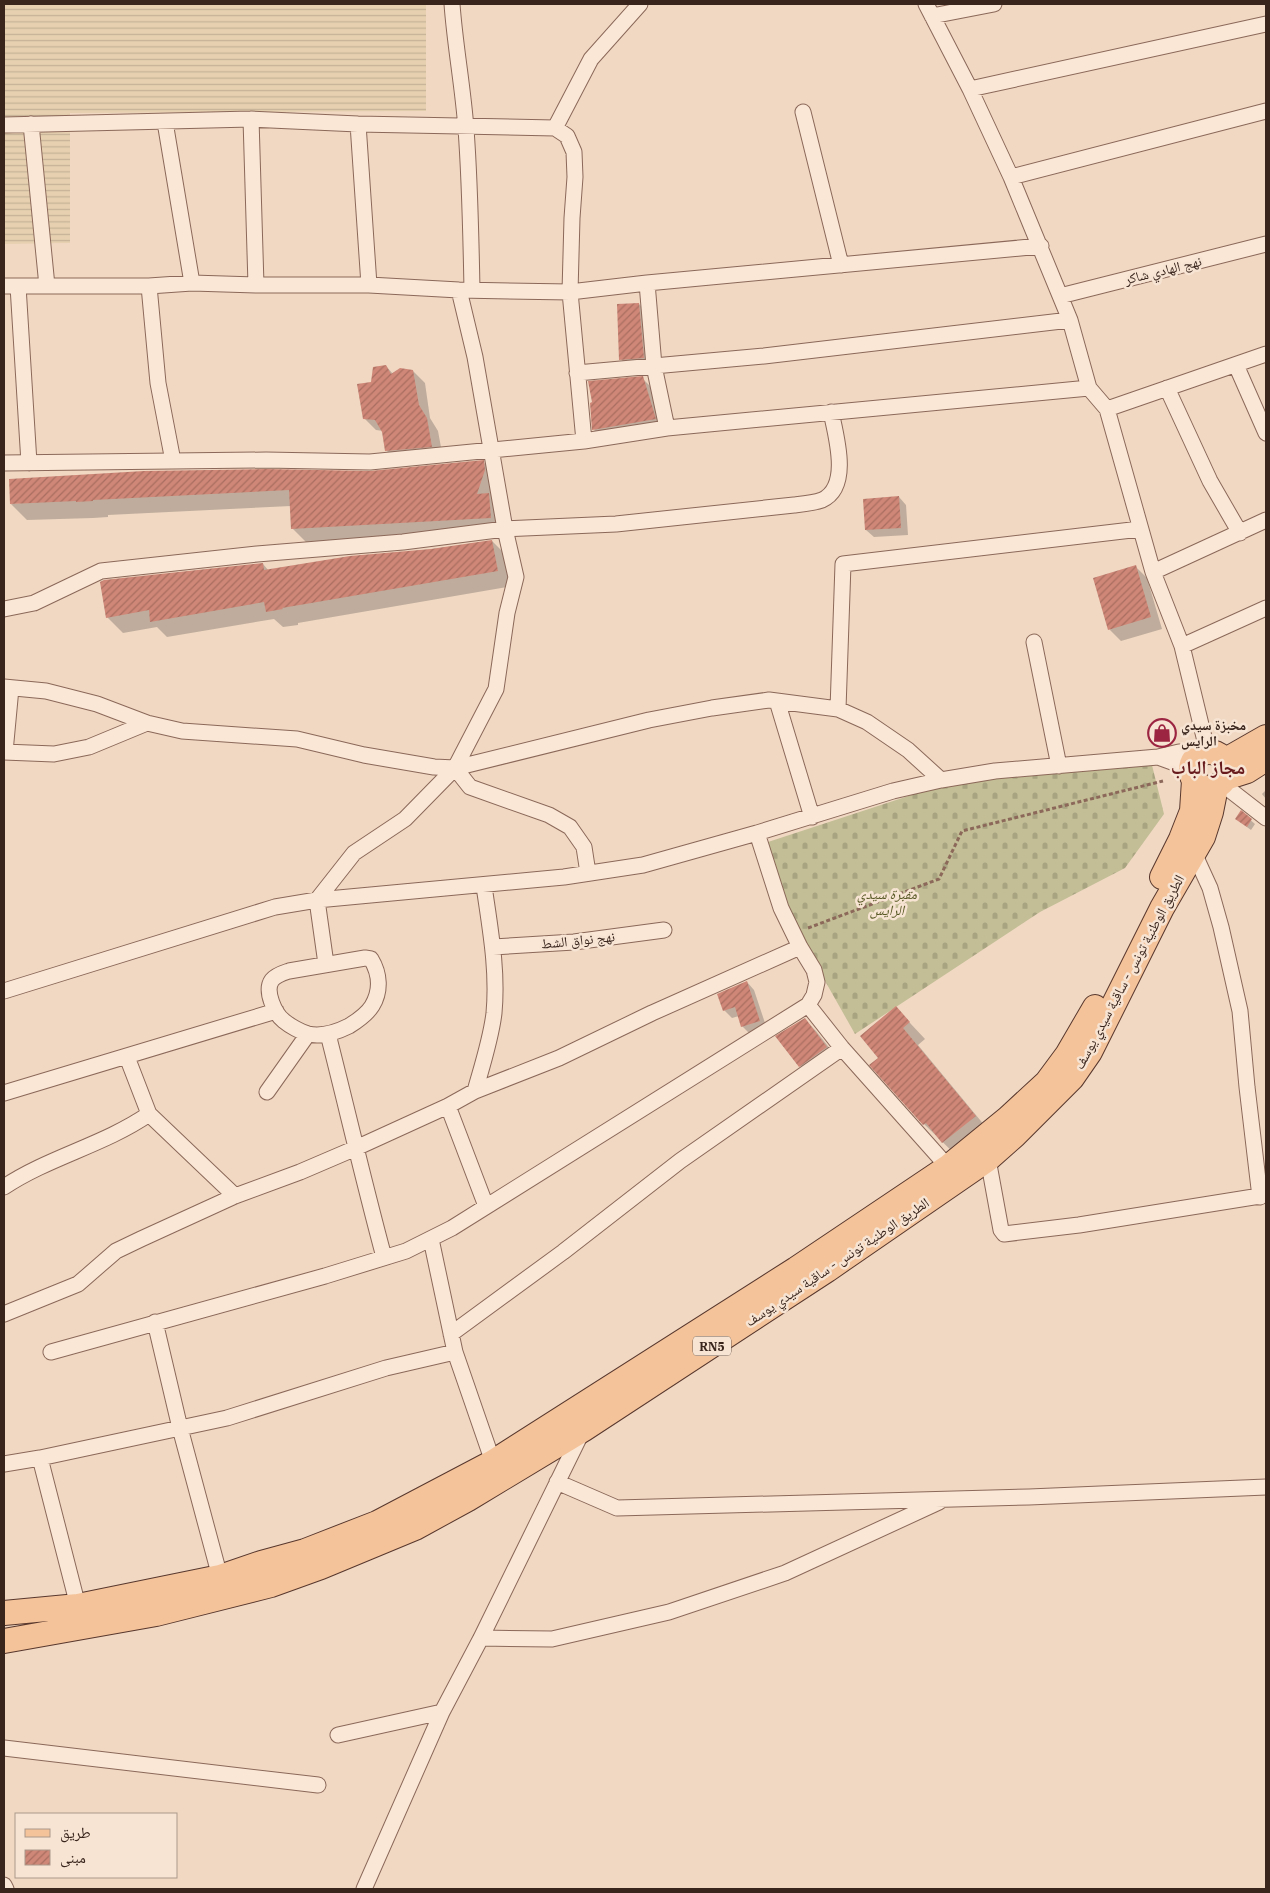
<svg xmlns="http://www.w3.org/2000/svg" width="1270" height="1893" viewBox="0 0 1270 1893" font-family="'IBM Plex Serif','Noto Naskh Arabic',serif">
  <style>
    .farmland { fill: url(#farmland-rules) }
    .cemetery { fill: url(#cemetery-stones) }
    .shadow { fill: #0003 }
    .building { fill: url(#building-hatch) }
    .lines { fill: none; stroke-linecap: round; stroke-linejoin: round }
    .minor-casing { stroke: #8b6859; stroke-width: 17 }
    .primary-casing { stroke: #58372d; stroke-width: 26 }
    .path { stroke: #8b6859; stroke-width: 3; stroke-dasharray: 4 2.5; stroke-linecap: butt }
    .minor { stroke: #fae7d6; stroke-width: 15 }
    .primary { stroke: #f4c399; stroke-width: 24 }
    .labels { text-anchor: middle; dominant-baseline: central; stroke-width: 5; stroke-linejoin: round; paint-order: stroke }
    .shield { fill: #f7e4d3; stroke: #735e54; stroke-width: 1 }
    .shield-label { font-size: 12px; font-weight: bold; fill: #3a251d }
    .street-label { font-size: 14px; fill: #3a251d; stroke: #f7e4d3 }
    .poi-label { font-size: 14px; font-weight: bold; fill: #3a251d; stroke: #f7e4d3; text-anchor: start }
    .park-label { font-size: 14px; font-style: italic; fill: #565723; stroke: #f7e4d3 }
    .district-label { font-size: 19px; font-weight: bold; fill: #681b1d; stroke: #f7e4d3 }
  </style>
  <defs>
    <pattern id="farmland-rules" width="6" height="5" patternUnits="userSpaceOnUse" patternTransform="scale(1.25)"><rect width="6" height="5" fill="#e6d0b0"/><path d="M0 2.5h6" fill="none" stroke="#c6b297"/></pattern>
    <pattern id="cemetery-stones" width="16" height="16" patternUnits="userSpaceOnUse" patternTransform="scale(1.25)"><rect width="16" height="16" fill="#c3be95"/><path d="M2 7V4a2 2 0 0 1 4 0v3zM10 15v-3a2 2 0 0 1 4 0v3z" fill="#a8a380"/></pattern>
    <pattern id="building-hatch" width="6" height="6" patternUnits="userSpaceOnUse" patternTransform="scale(1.25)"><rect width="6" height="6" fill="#cf8777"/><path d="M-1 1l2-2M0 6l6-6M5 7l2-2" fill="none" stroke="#a96e61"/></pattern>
  </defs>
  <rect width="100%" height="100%" fill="#f0d8c3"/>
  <!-- farmland -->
  <path class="farmland" d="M4,4h422v107l-356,2v130l-66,1z"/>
  <!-- cemetery -->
  <path class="cemetery" d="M1151,761l13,53 -39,54 -85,44 -185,122 -70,-124 -20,-67 180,-59z"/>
  <!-- shadow -->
  <path class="shadow" d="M639,304l7,8 5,53 -23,2 -7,-8z
    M386,366l7,8 20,-3 12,12 5,35 8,13 5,27 -45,4 -12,-12 -3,-19 -7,-1 -12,-12 8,-35z
    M642,378l12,12 12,40 -61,11 -11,-11z
    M483,462l16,15 7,56 -198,11 -16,-16 -1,-22 -183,9v2l-15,1 -66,2 -16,-16z
    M899,497l7,8 2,30 -34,2 -8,-7z
    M492,541l16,16 5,29 -215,37v2l-15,2 -9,-8 -107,18 -10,-10 -34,6 -16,-16 156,-53 6,7z
    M1135,566l12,12 15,51 -41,12 -11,-11z
    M1266,790v9l-4,-5z
    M1241,812l14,12 -4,6 -11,-8z
    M747,982l7,8 13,39 -17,5 -8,-8 -3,-10 -7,2 -8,-8z
    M896,1008l29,31 -7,6 72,87 -31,26 -35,-34 -53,-59 8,-7z
    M805,1020l11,11 22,28 -27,19 -11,-12z"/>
  <!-- building -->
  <path class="building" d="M639,303l5,55 -25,2 -2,-56z
    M386,365l5,9 9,-6 13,2 6,35 8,13 5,29 -47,4 -3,-19 -7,-12 -12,-1 -6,-35 14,-2 2,-15z
    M643,376l13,43 -64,11 -2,-27 2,-1 -4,-21z
    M484,460l1,10 -8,24 12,-1 2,25 -200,11 -2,-39 -196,10v1l-17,1v-1l-66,3 -1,-25 135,-8 122,-2 104,2z
    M899,496l2,32 -36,2 -2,-31z
    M492,540l6,31 -216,37 1,1 -17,3 -2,-10 -114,20 -1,-12 -43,8 -6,-36 4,-2 159,-17 1,7 86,-14 81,-7z
    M1136,565l15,52 -43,13 -15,-52z
    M1241,810l11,9 -5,8 -12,-8z
    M747,981l13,40 -19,6 -6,-20 -12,4 -6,-17z
    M896,1006l14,16 -7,6 73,88 -34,27 -16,-20 -3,2 -54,-60 9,-7 -18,-22z
    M805,1018l22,29 -28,20 -24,-31z"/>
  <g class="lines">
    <defs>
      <path id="minor" d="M452,4c3,42 11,83 14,125 4,54 5,107 6,161
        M926,4l44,85 41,88 59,143 19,68 18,21 46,163 29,74 22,91 5,15
        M932,16l62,-12
        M970,89l296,-65
        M803,112l38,153
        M251,119l5,166
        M165,122l27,161
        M31,124l16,162
        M358,124l11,161
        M4,125l247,-6 107,5 197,4 12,8 7,16 1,25 -3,41 -2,74 14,149
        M555,128l36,-69 49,-55
        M1011,177l255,-66
        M647,283l7,83 13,62
        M4,286h145l43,-3 64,2h113l90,5 111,2 77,-9 394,-37
        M18,286l11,177
        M149,286l9,97 15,78
        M1060,296l206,-52
        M1236,365l30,68
        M577,373l187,-17 306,-36
        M1167,388l43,93 30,52
        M1107,409l159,-55
        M4,463l262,-3 104,2 214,-21 83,-13 422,-40
        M1153,572l113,-52
        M4,609l30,-6 67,-32 156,-17 146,-12 102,-13 111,-5 178,-19c9,-1 20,-2 28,-5 29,-13 14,-64 9,-88
        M1034,642l25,124
        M1182,646l84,-38
        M4,687l42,4 51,13 50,19 35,8 115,8 67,16 70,12 21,1 194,-48 63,-12 57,-8 69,9 29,13 41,28 33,30
        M777,701l35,116
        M838,709l5,-145 297,-35
        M4,752l50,2 35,-7 58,-24
        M5,752l6,-64
        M455,768l15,19 79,28 21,12 14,20 4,26
        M1191,769l-33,-12 21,-5 25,1
        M1221,783l45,35
        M1194,853l16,35 11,39 19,84 7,76 13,110
        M493,947l81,-5 90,-12
        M365,958l6,1c9,15 10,32 1,47 -5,8 -15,15 -23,20 -12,6 -27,11 -41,8 -7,-2 -18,-8 -24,-13 -9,-7 -20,-30 -12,-41 4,-5 11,-7 17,-9z
        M326,964l-9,-64 37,-47 51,-34 50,-51 41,-79 11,-76 9,-36 -11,-48 -30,-172 -16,-67
        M4,991l271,-84 42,-7 247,-23 79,-12 114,-32 136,-42 48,-11 54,-9 163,-14
        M808,1005l34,43 106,119
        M328,1034c19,75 36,149 56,223
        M127,1057l22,57 86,82
        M475,1091c7,-25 16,-52 19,-78 4,-43 -4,-85 -10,-127
        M267,1092l41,-58
        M4,1093l272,-82
        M448,1106l38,100
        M988,1159l13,71 3,4 75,-9 187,-30
        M4,1187c45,-30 100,-42 145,-73
        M431,1239l24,113 38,110
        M4,1314l74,-30 38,-33 25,-12 94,-43 65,-24 56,-24 92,-42 27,-15 84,-33 93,-45 148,-66
        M155,1322l25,106 40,149
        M451,1334l112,-82 117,-91 162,-113
        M51,1352l274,-76 81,-25 46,-23 356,-223 6,-10 3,-13 -3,-12 -14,-23 -19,-39 -24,-75
        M40,1458l38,148
        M4,1464l36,-6 187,-40 159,-50 69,-16
        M557,1482l60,26 412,-11 237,-10
        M481,1638l71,1 117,-27 116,-39 154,-71
        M338,1735l104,-23
        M4,1748l314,37
        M4,1885l2,4
        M364,1889l78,-177 39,-74 101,-206"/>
      <path id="primary" d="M1191 770a18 18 0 1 1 36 0a18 18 0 1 1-36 0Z
        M1224,761l42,-24
        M1225,778l22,-7 19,-12
        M1162,877l19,-38 11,-28 2,-31
        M4,1613l74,-7 142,-29 41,-14 44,-12 72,-28 116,-61 303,-193 152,-102 60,-49 39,-36 20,-27 28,-48
        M4,1641l152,-27 115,-29 50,-18 94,-39 53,-29 116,-70 243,-159 161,-111 26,-23 58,-58 18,-26 72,-144 41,-71 8,-25 5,-25"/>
    </defs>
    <!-- minor casing -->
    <use href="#minor" class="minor-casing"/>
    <!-- primary casing -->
    <use href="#primary" class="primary-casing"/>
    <!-- path -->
    <path class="path" d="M808,928l131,-49 23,-48 201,-50"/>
    <!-- minor -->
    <use href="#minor" class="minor"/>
    <!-- primary -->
    <use href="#primary" class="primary"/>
  </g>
  <!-- icons -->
  <defs>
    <symbol id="shop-ring" viewBox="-11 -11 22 22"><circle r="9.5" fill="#f7e4d3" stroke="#9c2642" stroke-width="1.5"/><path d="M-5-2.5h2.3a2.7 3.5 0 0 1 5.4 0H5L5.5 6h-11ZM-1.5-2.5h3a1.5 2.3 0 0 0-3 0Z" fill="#9c2642"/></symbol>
  </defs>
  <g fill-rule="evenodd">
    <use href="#shop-ring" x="1146" y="717" width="32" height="32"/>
  </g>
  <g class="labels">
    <!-- shield labels -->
    <rect class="shield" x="693" y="1336.5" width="38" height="19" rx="4"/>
    <g class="shield-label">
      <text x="712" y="1346">RN5</text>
    </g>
    <!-- street labels -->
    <g class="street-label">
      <text transform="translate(1163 270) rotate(-14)">نهج الهادي شاكر</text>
      <text transform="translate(578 940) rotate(-6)">نهج نواق الشط</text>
      <text transform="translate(1129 972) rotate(-62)">الطريق الوطنية تونس - ساقية سيدي يوسف</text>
      <text transform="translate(837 1262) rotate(-34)">الطريق الوطنية تونس - ساقية سيدي يوسف</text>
    </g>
    <!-- poi labels -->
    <g class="poi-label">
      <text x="1181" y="725">مخبزة سيدي<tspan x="1181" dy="16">الرايس</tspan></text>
    </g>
    <!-- park labels -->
    <g class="park-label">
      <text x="887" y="894">مقبرة سيدي<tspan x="887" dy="16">الرايس</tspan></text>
    </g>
    <!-- district labels -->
    <g class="district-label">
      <text x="1208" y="767">مجاز الباب</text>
    </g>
  </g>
  <!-- border -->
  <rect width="1270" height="1893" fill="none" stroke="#3a251d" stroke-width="10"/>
  <!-- legend -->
  <rect x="15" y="1813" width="162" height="65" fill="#f7e4d3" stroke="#ab988a"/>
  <rect x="25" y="1829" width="25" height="8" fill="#f4c399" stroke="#ab988a"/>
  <text x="60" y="1838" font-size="15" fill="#3a251d">طريق</text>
  <rect x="25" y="1850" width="25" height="15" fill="url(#building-hatch)" stroke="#ab988a"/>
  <text x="60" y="1863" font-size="15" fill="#3a251d">مبنى</text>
</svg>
